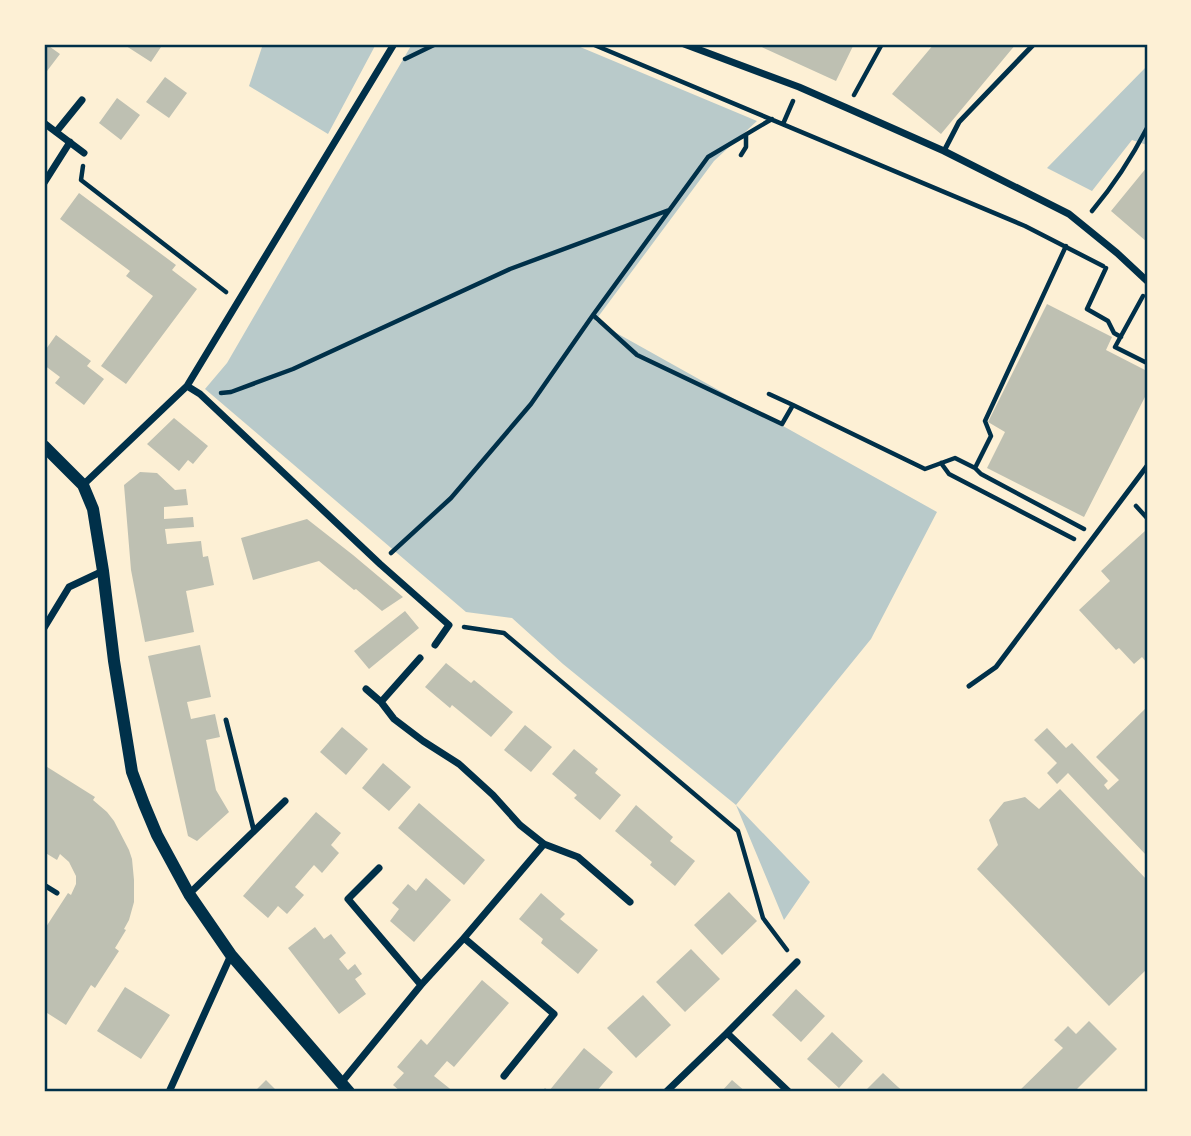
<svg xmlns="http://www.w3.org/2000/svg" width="1191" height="1136" viewBox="0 0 1191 1136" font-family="Rubik,sans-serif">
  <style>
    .green { fill: #b9caca }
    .building { fill: #bec0b2 }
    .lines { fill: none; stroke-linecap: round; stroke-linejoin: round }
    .path { stroke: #003049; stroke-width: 4.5 }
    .service { stroke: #003049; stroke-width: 5 }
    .minor { stroke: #003049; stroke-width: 7 }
    .tertiary { stroke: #003049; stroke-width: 12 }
    .neatline { fill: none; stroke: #003049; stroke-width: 2.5 }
  </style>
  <rect width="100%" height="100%" fill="#fdf0d5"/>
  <!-- green -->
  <path class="green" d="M263,44h113l-48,90 -79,-48z
    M412,44h161l184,77 -43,40 -119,160 342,191 -66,127 -135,166 74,77 -26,38 -48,-115 -173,-141 -51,-46 -46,-6 -261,-223 22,-26z
    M1147,66v79l-15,-5 -40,51 -45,-23z"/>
  <!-- building -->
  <path class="building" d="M44,44h2l14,10 -16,21z
    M123,44h40l-12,18z
    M755,44h99l-18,37z
    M934,44h82l-75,90 -49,-40z
    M165,77l22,16 -18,25 -23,-16z
    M117,98l23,17 -19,25 -22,-17z
    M1147,167v75l-36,-31z
    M79,193l97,72 -4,5 25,19 -71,95 -25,-18 52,-70 -27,-20 4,-5 -70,-52z
    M1047,304l65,33 -6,13 41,21v22l-63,124 -97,-49 18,-36 -17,-10z
    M56,335l35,26 -4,5 17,13 -20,26 -29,-22 5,-6 -16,-12v-13z
    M174,418l34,28 -15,18 -5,-4 -9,11 -32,-27z
    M140,472l17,1 18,17 11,-1 2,16 -24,2v12l29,-2 1,10 -29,2 2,15 34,-3 2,16 5,-1 6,29 -28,6 8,41 -49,10 -14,-72 -7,-85z
    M307,519l46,36 50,42 -21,14 -26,-22 -2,1 -35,-29 -66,19 -12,-42z
    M1145,531l2,3v129l-5,-6 -8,7 -15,-16 -3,2 -37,-40 31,-29 -9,-10z
    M405,611l14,17 -50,41 -15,-18z
    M200,645l11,52 -24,5 4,17 24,-5 5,23 -14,3 10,50 13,22 -32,29 -9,-5 -40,-180z
    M446,663l25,20 3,-3 39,32 -22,25 -39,-32 -2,3 -25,-21z
    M1147,707v149l-79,-83 -11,11 -10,-11 10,-10 -23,-23 13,-12 19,20 6,-5 36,38 -4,4 4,5 11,-10 -23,-23z
    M525,725l27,22 -21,25 -27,-22z
    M342,727l26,22 -22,26 -26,-23z
    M574,749l24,20 -3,4 26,22 -21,25 -26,-22 3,-3 -25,-21z
    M383,763l28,24 -22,24 -27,-23z
    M44,765l51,32 -2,3 14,12 7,9 15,29 3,9 2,21v22l-5,18 -5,9 2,1 -11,18 4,3 -24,37 -4,-3 -25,40 -22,-14v-81l24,-37 3,2 5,-11v-8l-7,-14 -9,-8 -3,6 -13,-8z
    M1060,789l87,91v89l-38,37 -132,-137 21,-24 -9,-25 15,-18 21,-5 14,12z
    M419,803l66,57 -21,25 -66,-57z
    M636,805l37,32 -3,4 25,20 -20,25 -25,-21 2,-3 -37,-31z
    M316,812l25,21 -10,12 8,8 -17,20 -8,-8 -19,22 9,8 -17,19 -9,-8 -10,12 -25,-22z
    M426,878l25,22 -37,42 -24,-21 9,-12 -7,-6 16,-19 8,7z
    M729,892l28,29 -35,34 -28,-30z
    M541,893l24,21 -5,5 38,31 -20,24 -37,-31 2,-4 -24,-20z
    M315,927l9,12 7,-5 15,19 -7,6 9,11 7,-6 7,10 -7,5 11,15 -27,20 -51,-66z
    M691,949l29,30 -35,33 -29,-30z
    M482,980l27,23 -55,64 -7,-6 -13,15 20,16h-53l-8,-7 11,-12 -7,-6 24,-28 6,6z
    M125,987l45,28 -29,44 -44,-28z
    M796,989l29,27 -24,26 -29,-27z
    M643,995l28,30 -35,33 -29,-30z
    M1089,1021l28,28 -43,43h-56l45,-44 -9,-8 14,-14 8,8z
    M832,1032l31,29 -24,27 -32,-29z
    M584,1048l29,24 -17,20h-55l4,-4 4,3z
    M883,1073l15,14 6,5h-40z
    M266,1080l12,12h-24z
    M732,1080l14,12h-25z"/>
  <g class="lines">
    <!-- path -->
    <path class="path" d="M592,44l433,182 78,40
      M405,59l31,-15
      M854,95l28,-51
      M783,124l10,-23
      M741,155l5,-8v-12
      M83,166l-2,14 145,112
      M1092,211c21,-25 40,-54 55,-83
      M1106,268l-19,41 21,12 6,12 7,4
      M1143,296l-28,51 32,16
      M593,315l44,40 145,69 11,-19 -24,-11
      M221,393l10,-1 62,-23 217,-100 159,-59
      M793,405l132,64 30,-11 20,10 16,-32 -6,-15 81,-175
      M941,463l8,11 125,65
      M975,468l6,6 103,55
      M1136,506l11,12
      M391,553l60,-55 80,-94 62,-89 115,-158 64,-38
      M464,627l40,6 234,198 25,87 24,32"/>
    <!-- service -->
    <path class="service" d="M944,151l15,-29 75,-78
      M969,686l27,-19 151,-201
      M226,720l28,111
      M44,885l13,8"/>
    <!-- minor -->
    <path class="minor" d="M684,44l115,43 48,21 97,43 125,63 48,39 30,28
      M44,123l40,30
      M56,132l26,-32
      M44,183l26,-41
      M187,386l13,8 180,170 69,61 -14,20
      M83,485l104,-99 207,-342
      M44,628l25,-41 34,-16
      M366,689l15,13 39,-44
      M544,844l34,13 52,45
      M379,868l-31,31 73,86
      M189,894l96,-93
      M464,938l90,76 -50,62
      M727,1033l62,59
      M341,1083l80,-98 43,-47 80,-94 -24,-19 -27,-30 -34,-31 -36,-23 -29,-22 -13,-17
      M169,1092l62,-137
      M666,1092l61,-59 70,-71"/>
    <!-- tertiary -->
    <path class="tertiary" d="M44,446l39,39 10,24 10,62 11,90 18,111 12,32 13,31 32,59 42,61 118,137"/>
  </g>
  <!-- border -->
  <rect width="1191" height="1136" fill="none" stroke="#fdf0d5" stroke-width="91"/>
  <rect x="46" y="46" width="1100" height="1044" class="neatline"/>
</svg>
